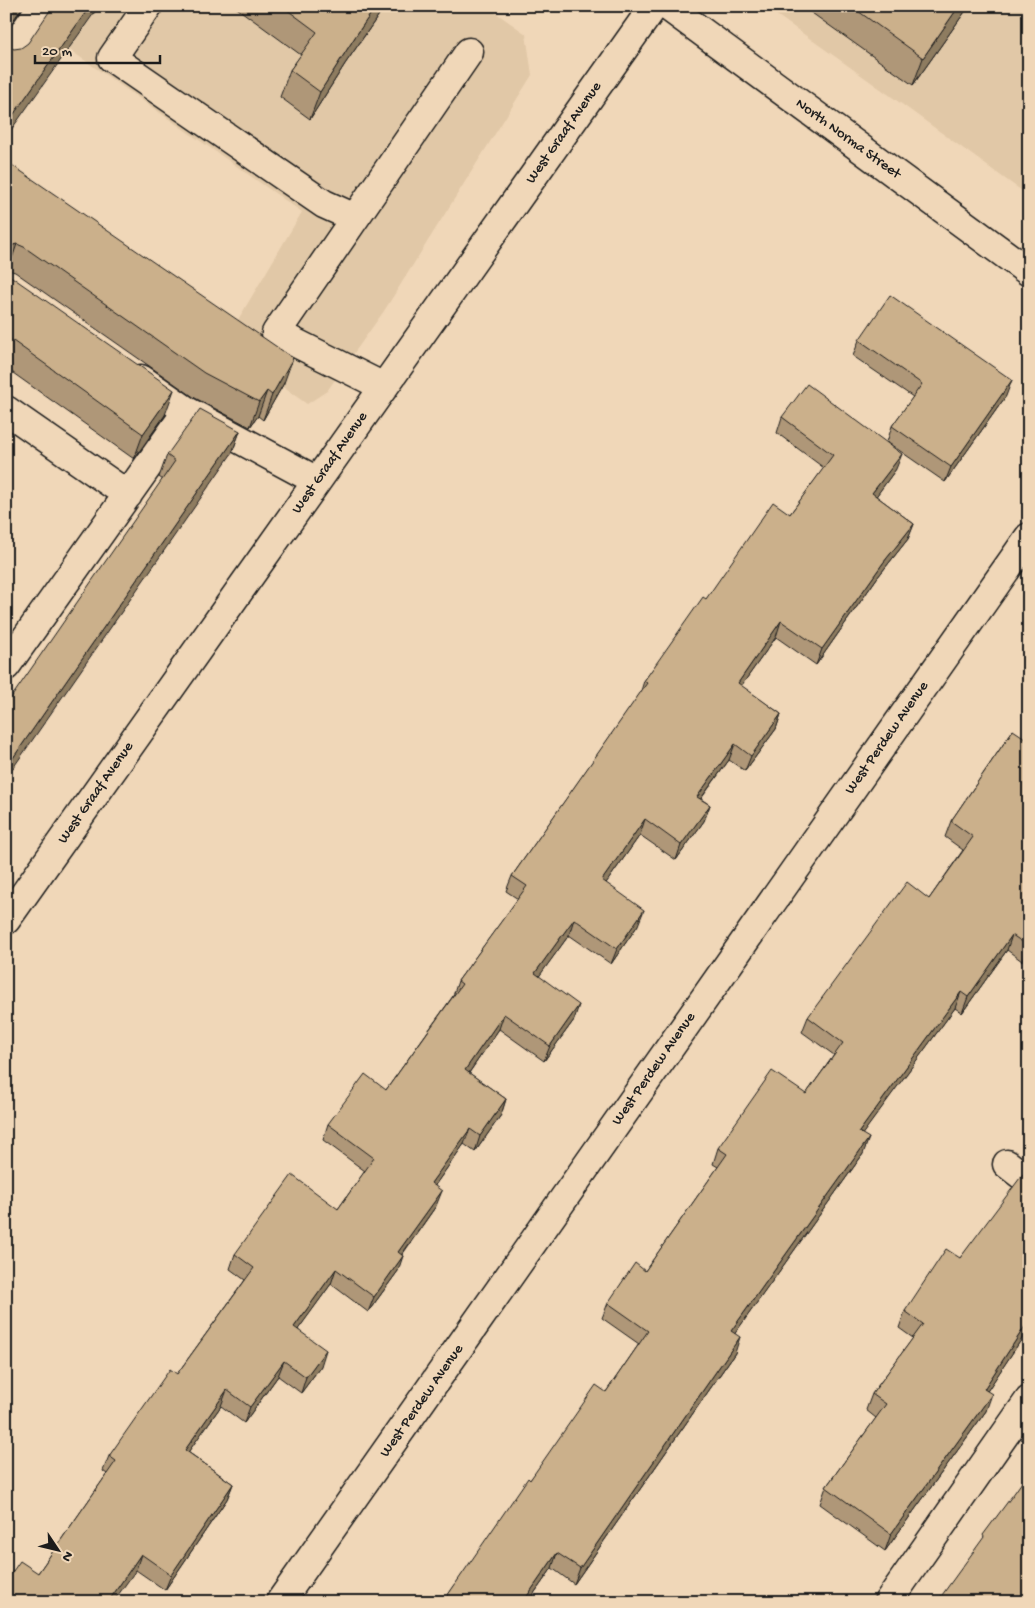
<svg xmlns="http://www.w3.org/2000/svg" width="1035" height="1608" viewBox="0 0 1035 1608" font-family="'Gochi Hand',sans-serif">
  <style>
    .built { fill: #e1c8a7 }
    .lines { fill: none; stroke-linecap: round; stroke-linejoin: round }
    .minor-casing { stroke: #1c1c1c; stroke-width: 31 }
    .minor { stroke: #f0d7b8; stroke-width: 28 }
    .wall { fill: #af9778; stroke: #1c1c1c }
    .shaded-wall { fill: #8e7b61; stroke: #1c1c1c }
    .building { fill: #cbb08b; stroke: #1c1c1c }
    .labels { text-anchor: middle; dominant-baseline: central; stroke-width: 4; stroke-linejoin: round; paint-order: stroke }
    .street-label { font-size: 15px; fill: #1c1c1c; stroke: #f0d7b8 }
  </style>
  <rect width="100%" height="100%" fill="#f0d7b8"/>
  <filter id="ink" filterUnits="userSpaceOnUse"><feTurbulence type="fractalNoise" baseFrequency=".02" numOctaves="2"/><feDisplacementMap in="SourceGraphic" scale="10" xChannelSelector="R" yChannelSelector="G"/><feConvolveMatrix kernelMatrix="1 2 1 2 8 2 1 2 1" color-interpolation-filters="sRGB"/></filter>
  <g filter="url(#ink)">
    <!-- built -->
    <path class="built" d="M6,6h480l40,28 6,41 -148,236 -57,80 -20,13 -84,-59 79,-133 -235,-164 -61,82z
      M764,6h265v190l-137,-99z"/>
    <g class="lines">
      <defs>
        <path id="minor" d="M148,6l-36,52 212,146 31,14 -79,115 108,54
          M667,6l362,266
          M6,59l36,-53
          M355,218l114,-166
          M141,379l46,32 130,70
          M6,410l122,85
          M6,666l181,-255
          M6,920l648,-914
          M1007,1164l22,17
          M280,1602l749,-1065
          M888,1602l141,-202"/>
      </defs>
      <!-- minor casing -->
      <use href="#minor" class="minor-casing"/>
      <!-- minor -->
      <use href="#minor" class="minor"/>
    </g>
    <!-- wall -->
    <path class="wall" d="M234,6h151l-40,58 -35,55 -30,-22 10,-27 11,-15z
      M802,6h167l-56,79z
      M6,161l278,222 -21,37 -5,-4 -8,11 -55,-29 -180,-126 -7,-2z
      M6,273l159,142 -31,44 -128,-91z
      M859,340l147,56 -61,86 -58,-40 5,-16 21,-29 -60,-41z
      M782,417l114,52 -20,27 38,28 -6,15 -31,39 -61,87 -40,-28 -35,49 40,28 -5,15 -31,42 -16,-11 -28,39 9,6 -6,16 -28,39 -36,-25 -34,48 32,42 -27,39 -42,-29 -30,41 35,44 -30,41 -45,-32 -30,44 37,26 -5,16 -26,37 -11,-8 -29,41 1,21 -34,49 -4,16 -30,41 -37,-28 -33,45 23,37 -20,27 -23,-17 -34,47 -23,-17 -33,46 45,32 -6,15 -62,91 -29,-20 -98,3 69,-99 -4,-3 6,-15 68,-82 68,-94 -15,-11 5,-15 103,-45 27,-38 -42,-31 5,-16 58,-34 67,-94 5,-15 60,-82 -12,-8 6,-15 128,-182 4,-13 62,-82 84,-85 34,-46 -47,-35z
      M240,431l-8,22 -69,27 -4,-3 8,-22z
      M1013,730l16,221 -7,10 -15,-11 -45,63 -7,-5 -93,126 1,20 -128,179v20l-161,231 -22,-16 -24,34h-85l87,-122 76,-88 33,-48 -37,-26 6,-15 37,-32 73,-104 -5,-3 5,-16 88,-54 28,-39 -32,-23 6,-15 121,-118 34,-49 -18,-13 6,-16z
      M1029,1131v11l-4,-2z
      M1029,1177v151l-42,63 -1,20 -101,140 -65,-47 6,-17 50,-69 -10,-8 6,-16 41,-56 -14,-10 6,-17 55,-53z"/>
    <!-- shaded-wall -->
    <path class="shaded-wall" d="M15,6h8l-17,25v-12z
      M90,6h9l-93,131v-12z
      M376,6h9l-40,58 -35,55 10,-27 35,-55z
      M959,6h10l-56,79 10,-27z
      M17,244l-9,26h-2v-22l3,-2z
      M293,358l-9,25 -21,37 9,-25z
      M1012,380l-6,16 -61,86 6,-15z
      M174,390l-9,25 -31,44 9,-25z
      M267,391l-9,25 -8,11 9,-25z
      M240,431l-8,22 -226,325v-10z
      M902,454l-6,15 -29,40 5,-16z
      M914,524l-6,15 -31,39 -61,87 6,-16 61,-86z
      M781,621l-5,16 -44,62 6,-16z
      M781,714l-5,15 -31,42 6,-15z
      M735,744l-6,16 -38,52 6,-15z
      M710,805l-6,16 -28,39 5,-15z
      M645,819l-5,16 -43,61 5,-16z
      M644,910l-6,15 -27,39 6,-15z
      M574,919l-5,16 -39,54 5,-16z
      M1012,935l-5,15 -45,63 6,-16z
      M1029,943v8l-7,10 5,-16z
      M961,992l-6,16 -102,139 6,-15z
      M579,1005l-5,15 -30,41 6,-15z
      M504,1014l-5,15 -39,57 5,-16z
      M506,1099l-5,16 -26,37 5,-16z
      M470,1129l-6,15 -38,54 5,-15z
      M869,1138l-6,16 -137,192 5,-15z
      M442,1191l-6,15 -44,62 6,-16z
      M403,1256l-5,15 -30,41 6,-15z
      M336,1269l-5,15 -42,58 5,-15z
      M1029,1320v8l-51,77 6,-16z
      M740,1337l-5,16 -161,231 6,-16z
      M326,1350l-5,16 -20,27 5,-16z
      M284,1361l-6,15 -34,47 6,-16z
      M227,1390l-6,16 -42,59 6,-15z
      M992,1394l-6,17 -101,140 6,-17z
      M233,1484l-6,15 -62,91 6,-15z
      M557,1553l-5,15 -24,34h-5z
      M141,1554l-5,16 -23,32h-5z"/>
    <!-- building -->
    <path class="building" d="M6,6h9l-9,13z
      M53,6h37l-84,119v-79l8,3 7,-1 7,-5z
      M282,6h94l-21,31 -35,55 -30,-22 27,-38z
      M851,6h108l-36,52z
      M6,161l287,197 -21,37 -5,-4 -8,11 -55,-29 -180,-126 -7,-3 -8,2 -3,2z
      M6,273l168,117 -31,44 -137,-98z
      M890,295l122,85 -61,87 -59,-41 30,-42 -63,-44z
      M807,384l95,70 -30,39 42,31 -31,39 -61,86 -41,-28 -43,62 43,31 -30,42 -16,-12 -38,53 13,8 -29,40 -36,-26 -43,61 42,30 -27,39 -43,-30 -39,54 44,32 -29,41 -46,-32 -39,56 41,29 -26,37 -10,-7 -39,54 11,8 -44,61 5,4 -29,41 -38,-28 -42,58 32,23 -20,27 -22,-16 -34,46 -23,-17 -42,60 48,34 -62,91 -30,-21 -33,48h-102v-21l14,-20 18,12 78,-112 -7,-5 61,-87 7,5 77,-106 -19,-14 57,-79 46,34 36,-51 -46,-34 37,-50 21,16 76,-106 -4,-3 69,-95 -15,-10 135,-193 -3,-2 59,-84 3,2 67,-97 17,12 43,-59 -51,-38z
      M200,409l40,22 -234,337v-63l169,-244 -8,-6z
      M1013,730l15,10 1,-1v133l-2,3 2,1v67l-2,2 -15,-10 -44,62 -7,-5 -102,140 10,6 -138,193 9,6 -160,231 -23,-15 -34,49h-80l85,-124 2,2 66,-95 10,7 42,-61 -40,-28 27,-40 10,8 82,-117 -9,-6 54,-77 34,23 37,-51 -35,-26 99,-135 22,17 44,-62 -22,-16z
      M1023,1174l6,3v143l-45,69 8,5 -101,140 -65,-47 60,-83 -14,-10 51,-70 -18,-13 41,-62 14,9z
      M1029,1472v130h-92l47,-65 -1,-2 32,-43z
      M399,1598l5,4h-7z"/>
  </g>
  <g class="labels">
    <!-- street labels -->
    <g class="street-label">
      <text transform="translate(564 133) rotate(-55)">West Graaf Avenue</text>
      <text transform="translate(848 139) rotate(36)">North Norma Street</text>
      <text transform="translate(330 463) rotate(-55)">West Graaf Avenue</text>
      <text transform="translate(887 738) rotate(-55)">West Perdew Avenue</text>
      <text transform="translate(96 793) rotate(-55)">West Graaf Avenue</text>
      <text transform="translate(654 1069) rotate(-55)">West Perdew Avenue</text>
      <text transform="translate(422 1401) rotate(-55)">West Perdew Avenue</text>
    </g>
  </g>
  <!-- margin -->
  <rect width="1035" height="1608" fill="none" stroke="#f0d7b8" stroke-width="25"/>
  <rect x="12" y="12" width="1010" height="1583" fill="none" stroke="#1c1c1c" stroke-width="2" filter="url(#ink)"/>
  <!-- north arrow -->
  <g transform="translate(58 1550) rotate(125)" stroke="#f0d7b8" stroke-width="4" paint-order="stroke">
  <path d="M0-4L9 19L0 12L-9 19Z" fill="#1c1c1c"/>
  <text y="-8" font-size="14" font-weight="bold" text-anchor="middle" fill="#1c1c1c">N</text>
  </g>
  <!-- scale -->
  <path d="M35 55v8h125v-8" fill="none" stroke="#1c1c1c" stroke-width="2.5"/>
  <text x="42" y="55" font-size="15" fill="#1c1c1c" stroke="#f0d7b8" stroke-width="4" paint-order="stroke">20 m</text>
</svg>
